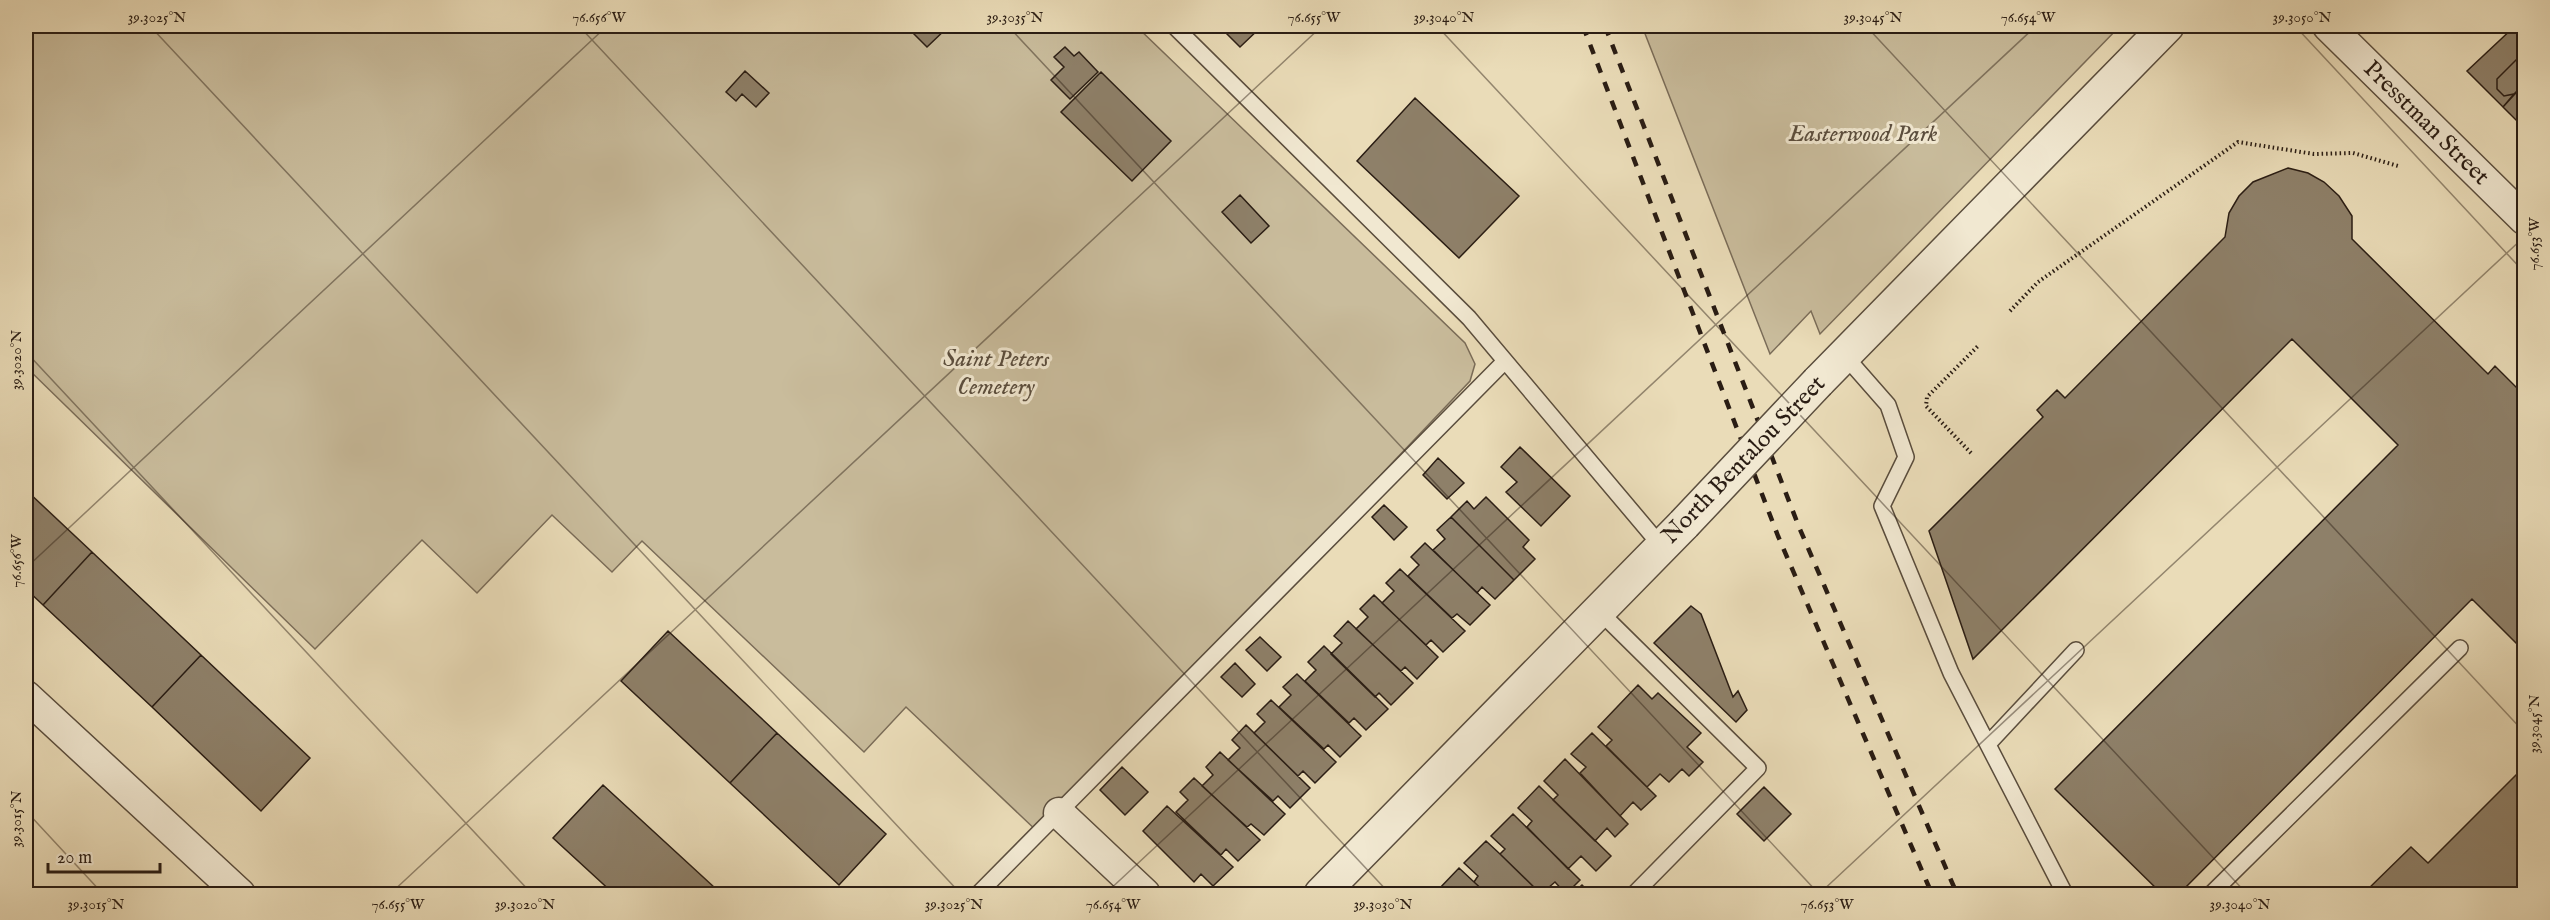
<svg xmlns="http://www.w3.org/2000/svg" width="2550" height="920" viewBox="0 0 2550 920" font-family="'IM FELL English',serif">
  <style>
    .green { fill: #c9bc9c; stroke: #7a6c58; stroke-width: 1.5 }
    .building { fill: #8e8069; stroke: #2a1d14; stroke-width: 1.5 }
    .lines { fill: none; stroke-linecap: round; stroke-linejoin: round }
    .service-casing { stroke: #5a4d3d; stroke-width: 18 }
    .minor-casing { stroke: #5a4d3d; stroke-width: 33 }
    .tertiary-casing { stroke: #5a4d3d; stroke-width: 36 }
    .path { stroke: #2a1d14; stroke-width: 4; stroke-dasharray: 1.5 3; stroke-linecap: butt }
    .service { stroke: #f1e8d1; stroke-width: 15 }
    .minor { stroke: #f1e8d1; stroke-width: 30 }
    .tertiary { stroke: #f1e8d1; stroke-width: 33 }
    .rail { stroke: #2a1d14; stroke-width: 4.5; stroke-dasharray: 10 10; stroke-linecap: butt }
    .tertiary-bridge-casing { stroke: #5a4d3d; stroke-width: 36; stroke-linecap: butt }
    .tertiary-bridge { stroke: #f1e8d1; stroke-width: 33 }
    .ticks { fill: none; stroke: #2a1d14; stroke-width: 1.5; stroke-opacity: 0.45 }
    .labels { text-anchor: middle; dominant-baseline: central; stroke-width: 6; stroke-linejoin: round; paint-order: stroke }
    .street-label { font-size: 24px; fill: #2a1d14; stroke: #f1e8d1 }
    .park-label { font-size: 24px; font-style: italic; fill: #5a4d3d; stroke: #f1e8d1 }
    .neatline { fill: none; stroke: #2a1d14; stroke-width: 2 }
    .ticks-label { font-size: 15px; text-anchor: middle; fill: #2a1d14 }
  </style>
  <rect width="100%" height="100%" fill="#eadcb8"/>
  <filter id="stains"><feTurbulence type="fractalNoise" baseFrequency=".00333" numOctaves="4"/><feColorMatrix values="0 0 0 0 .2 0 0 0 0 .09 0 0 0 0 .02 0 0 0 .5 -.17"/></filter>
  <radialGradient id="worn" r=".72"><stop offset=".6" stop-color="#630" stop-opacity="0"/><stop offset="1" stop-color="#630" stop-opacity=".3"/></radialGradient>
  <!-- green -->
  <path class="green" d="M26,26h1110l329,317 10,21 -5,17 -430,453 -134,-127 -42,45 -222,-211 -30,31 -60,-57 -75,78 -55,-53 -107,109 -289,-282z
    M1642,26h478l-300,308 -9,-23 -41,43z"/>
  <!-- building -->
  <path class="building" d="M906,26h43l-22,21z
    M1219,26h43l-22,21z
    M2515,26h9v26l-27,27v10l7,7 10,-2 -11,13 -36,-36z
    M1065,47l9,9 5,-4 19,20 -28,27 -19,-19 13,-13 -10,-10z
    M2524,52v32l-10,10 -10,2 -7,-7v-10z
    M745,71l24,22 -13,14 -14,-13 -6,7 -10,-9z
    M1101,72l70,69 -39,40 -71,-69z
    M2524,84v35l-4,5 -17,-17z
    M1415,98l104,98 -60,62 -102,-97z
    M2288,168l20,5 16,9 15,14 13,20v23l136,135 7,-8 29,29v256l-52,-52 -293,295h-17l-107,-105 343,-344 -106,-106 -319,320 -44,-128 114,-114 -6,-7 20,-20 8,8 160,-161 4,-24 10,-17 14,-14z
    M1240,195l29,31 -18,17 -29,-31z
    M1520,447l50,49 -29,30 -35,-34 11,-10 -16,-15z
    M1438,458l26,25 -17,16 -24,-24z
    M26,490l66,62 -49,53 -17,-16z
    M1486,497l43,43 -6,7 12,12 -21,21 -63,-63 16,-16 7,8z
    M1384,505l23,22 -13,13 -22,-23z
    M1451,517l63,63 -19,19 -13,-12 -5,6 -44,-43 12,-11 -8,-9z
    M1425,543l65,62 -20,20 -13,-11 -5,4 -44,-42 11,-11 -8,-8z
    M92,552l109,103 -49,52 -109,-102z
    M1400,569l65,62 -22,21 -12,-12 -5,5 -44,-42 12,-12 -8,-8z
    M1374,595l64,62 -21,22 -12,-12 -4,4 -45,-42 12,-12 -8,-8z
    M1691,606l10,8 32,83 5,-6 9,19 -11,12 -82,-79z
    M1348,621l65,62 -22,22 -12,-12 -4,4 -44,-43 11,-11 -8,-7z
    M668,631l109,102 -47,50 -109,-102z
    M1260,637l21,20 -14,14 -21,-21z
    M1324,646l64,63 -22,21 -12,-12 -5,5 -44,-42 11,-11 -8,-8z
    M201,655l109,103 -49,53 -109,-104z
    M1235,663l20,21 -13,13 -21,-20z
    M1297,674l64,62 -21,21 -12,-12 -4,4 -45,-42 12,-12 -8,-8z
    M1638,685l14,14 6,-6 43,40 -14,14 16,15 -14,14 -7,-7 -13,13 -9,-8 -13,13 -41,-41 6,-6 -14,-13z
    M1271,700l65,62 -21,21 -12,-12 -5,5 -44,-43 11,-11 -8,-8z
    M1246,725l64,63 -20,20 -12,-12 -5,5 -45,-41 12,-12 -8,-8z
    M777,733l109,101 -47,51 -109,-102z
    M1592,733l64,63 -15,14 -8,-8 -13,14 -40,-43 6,-6 -15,-13z
    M1220,752l65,62 -21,21 -13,-11 -4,3 -45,-41 11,-11 -7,-8z
    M1565,759l63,65 -13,13 -8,-9 -12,13 -42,-41 5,-5 -14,-14z
    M1122,767l26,25 -23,23 -25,-25z
    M2524,767v127h-161l48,-47 17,16z
    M1194,778l66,62 -22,21 -12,-12 -5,6 -45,-43 12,-12 -8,-8z
    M603,785l112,103 -6,6h-95l-61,-56z
    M1539,786l72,70 -15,15 -15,-15 -13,13 -41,-42 5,-6 -14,-13z
    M1764,787l27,27 -27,27 -27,-27z
    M1167,806l66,61 -20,19 -12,-12 -7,8 -51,-51z
    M1513,814l67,66 -14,14 -11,-12 -14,12 -41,-40 5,-5 -14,-13z
    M1486,841l14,13 41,40h-54l-13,-12 4,-6 -14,-13z
    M1459,868l15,14 13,12h-44l-5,-4z
    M1582,885l9,9h-19z
    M715,888l7,6h-13z"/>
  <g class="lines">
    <defs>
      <path id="service" d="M1174,26l295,292 193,229
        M1845,356l43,49 18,52 -24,49 69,167 114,221
        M1599,611l159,157 -124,126
        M1988,744l88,-94
        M978,894l527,-533
        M2211,894l249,-246"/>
      <g id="minor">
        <path id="s1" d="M2328,26l196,193"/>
        <path d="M26,696l214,198"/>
        <path d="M1059,813l86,81"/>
      </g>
      <path id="tertiary" d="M1818,382l349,-356
        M1321,894l363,-370"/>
    </defs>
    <!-- service casing -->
    <use href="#service" class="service-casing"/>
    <!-- minor casing -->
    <use href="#minor" class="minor-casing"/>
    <!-- tertiary casing -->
    <use href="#tertiary" class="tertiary-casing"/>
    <!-- path -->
    <path class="path" d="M2010,311l28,-29 200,-140 76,12 39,-1 45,13
      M1971,453l-45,-47 1,-9 51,-51"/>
    <!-- service -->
    <use href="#service" class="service"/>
    <!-- minor -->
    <use href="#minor" class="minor"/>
    <!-- tertiary -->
    <use href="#tertiary" class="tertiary"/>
    <!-- rail -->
    <path class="rail" d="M1583,26l195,510 154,358
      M1605,26l194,501 158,367"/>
    <defs>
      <path id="tertiary-bridge" d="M1684,524l134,-142"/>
    </defs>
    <!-- tertiary-bridge casing -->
    <use href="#tertiary-bridge" class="tertiary-bridge-casing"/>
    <!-- tertiary-bridge -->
    <use href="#tertiary-bridge" class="tertiary-bridge"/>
  </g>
  <!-- ticks -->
  <path class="ticks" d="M150,26l811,868M579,26l811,868M1008,26l811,868M1437,26l810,868M1866,26l658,706M2295,26l229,246M26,352l506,542M26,568l581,-542M26,811l77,83M390,894l932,-868M1105,894l931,-868M1819,894l705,-657"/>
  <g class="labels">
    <!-- street labels -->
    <g class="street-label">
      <text stroke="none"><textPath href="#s1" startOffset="138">Presstman Street</textPath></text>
      <text transform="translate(1744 460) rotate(-46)">North Bentalou Street</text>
    </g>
    <!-- park labels -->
    <g class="park-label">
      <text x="1863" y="134">Easterwood Park</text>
      <text x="996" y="359">Saint Peters<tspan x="996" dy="28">Cemetery</tspan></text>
    </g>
  </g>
  <!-- margin -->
  <rect width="2550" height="920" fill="none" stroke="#eadcb8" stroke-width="66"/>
  <!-- scale -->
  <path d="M48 863v9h112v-9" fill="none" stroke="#2a1d14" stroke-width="3"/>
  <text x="57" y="863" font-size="18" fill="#2a1d14" stroke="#f1e8d1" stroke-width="4.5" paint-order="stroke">20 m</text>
  <rect x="33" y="33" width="2484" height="854" class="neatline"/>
  <g class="ticks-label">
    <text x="157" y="22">39.3025°N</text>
    <text x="599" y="22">76.656°W</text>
    <text x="1015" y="22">39.3035°N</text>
    <text x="1314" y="22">76.655°W</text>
    <text x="1444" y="22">39.3040°N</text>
    <text x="1873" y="22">39.3045°N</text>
    <text x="2028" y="22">76.654°W</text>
    <text x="2302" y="22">39.3050°N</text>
    <text transform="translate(2534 244) rotate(-90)" y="5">76.653°W</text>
    <text transform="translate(16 360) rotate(-90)" y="5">39.3020°N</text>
    <text transform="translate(16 561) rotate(-90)" y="5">76.656°W</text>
    <text transform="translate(2534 724) rotate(-90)" y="5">39.3045°N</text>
    <text transform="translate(16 819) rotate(-90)" y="5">39.3015°N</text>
    <text x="96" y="909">39.3015°N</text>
    <text x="398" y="909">76.655°W</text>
    <text x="525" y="909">39.3020°N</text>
    <text x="954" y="909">39.3025°N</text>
    <text x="1113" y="909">76.654°W</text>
    <text x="1383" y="909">39.3030°N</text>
    <text x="1827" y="909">76.653°W</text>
    <text x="2240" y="909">39.3040°N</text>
  </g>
  <rect width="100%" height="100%" filter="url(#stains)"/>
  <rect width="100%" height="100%" fill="url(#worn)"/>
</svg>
